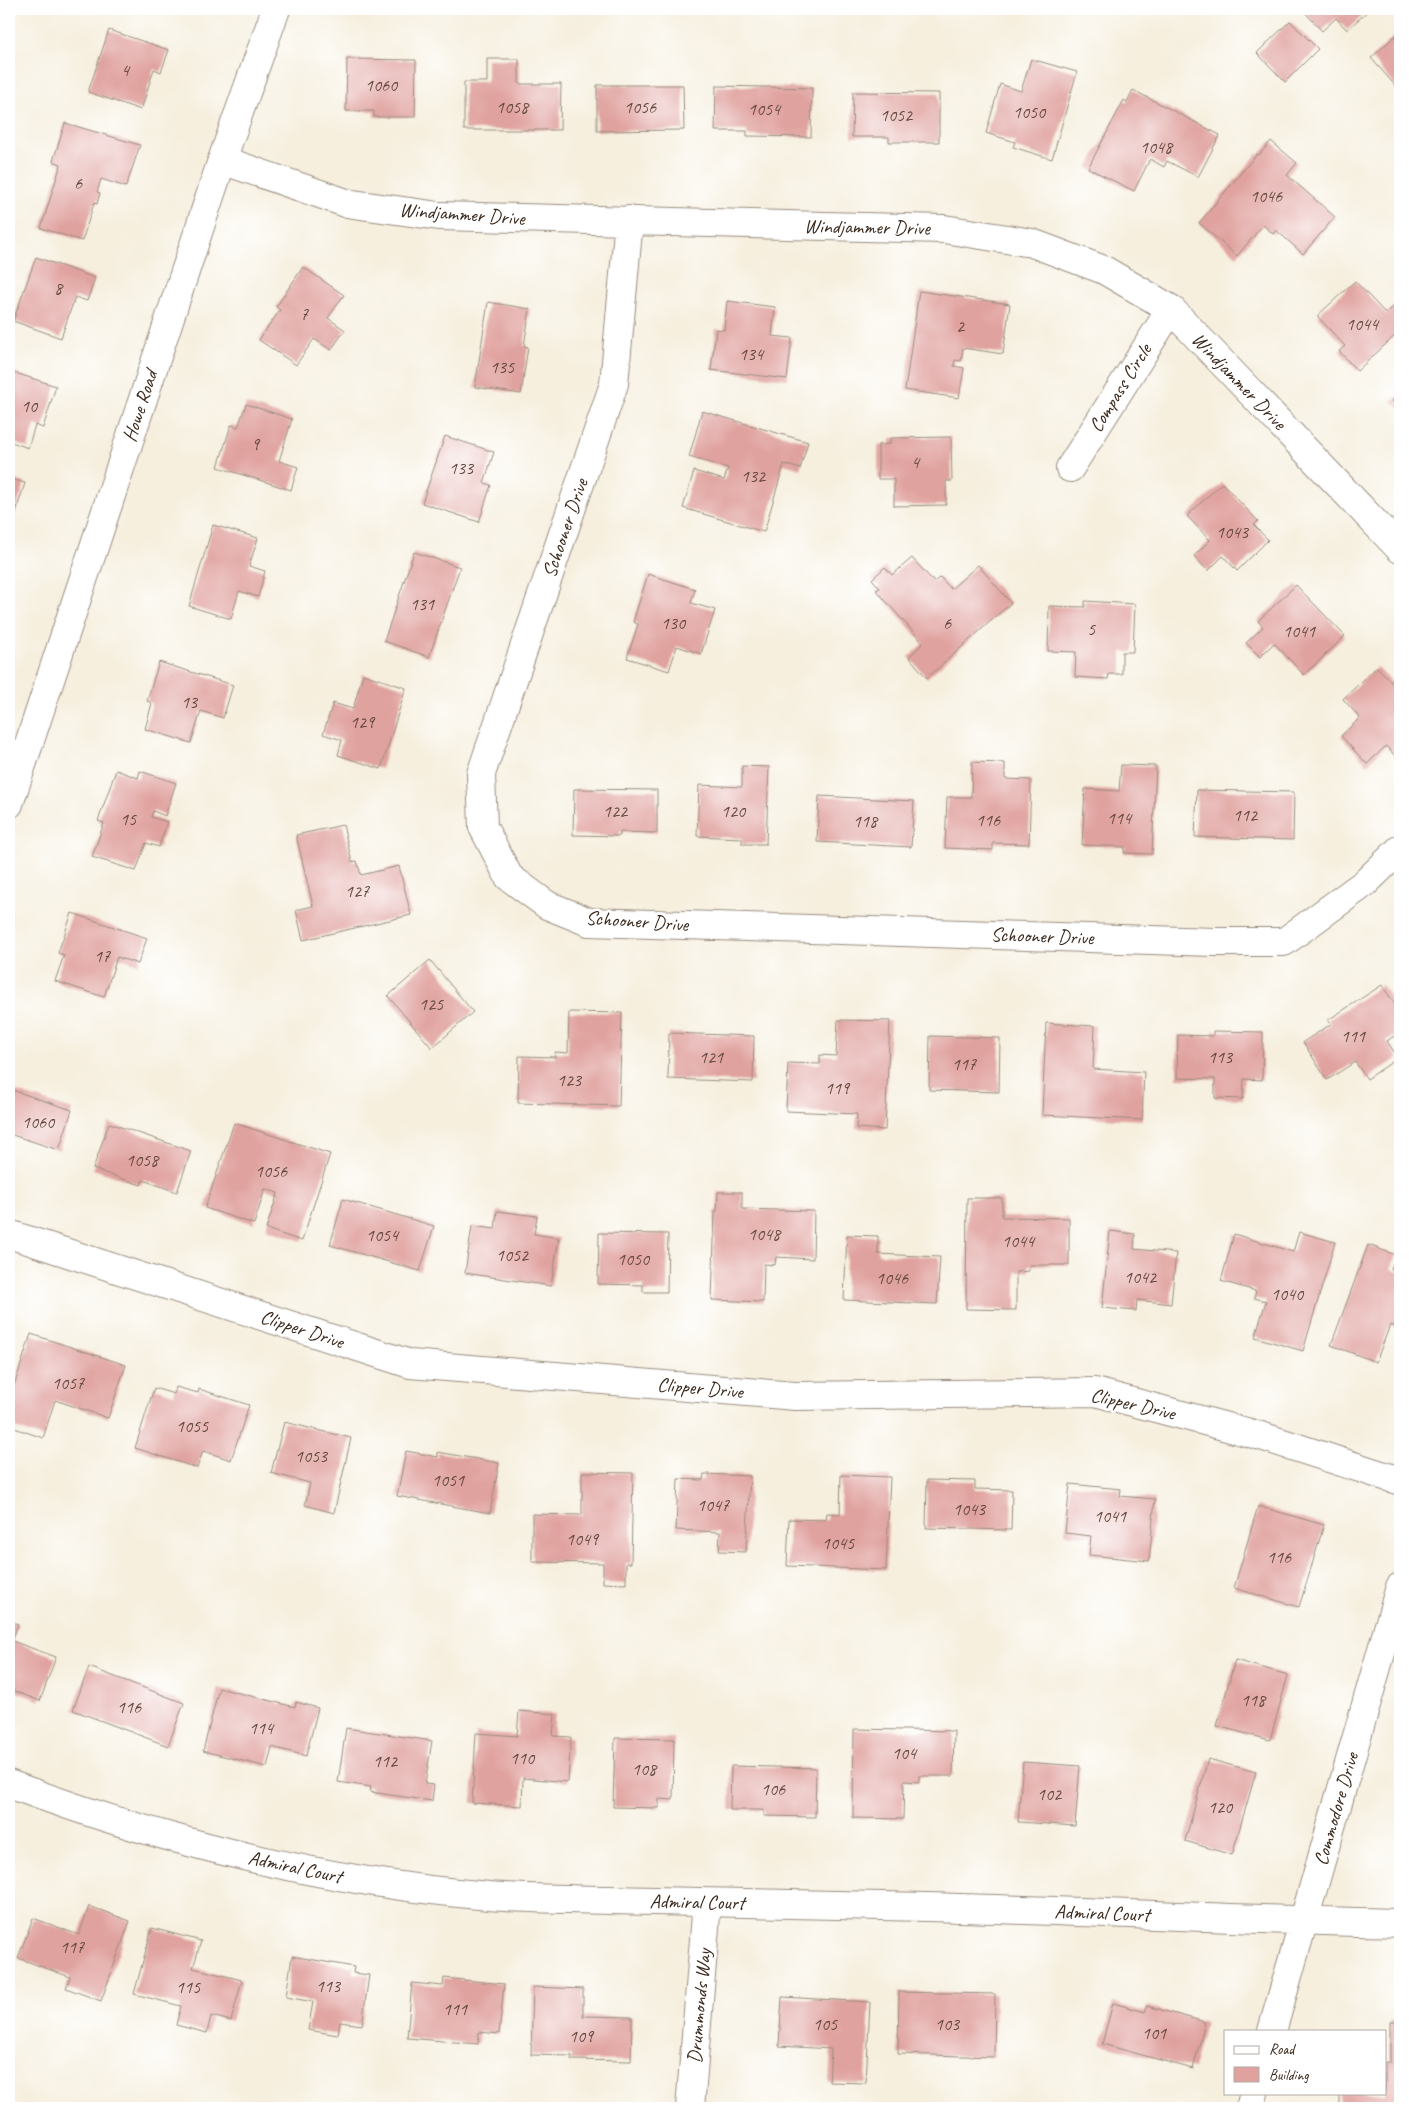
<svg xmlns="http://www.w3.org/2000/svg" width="1409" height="2117" viewBox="0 0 1409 2117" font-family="Caveat,sans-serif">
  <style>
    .building { fill: #e0a29f }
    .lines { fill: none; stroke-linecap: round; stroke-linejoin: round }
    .minor-casing { stroke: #988c7e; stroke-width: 30 }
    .minor { stroke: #fff; stroke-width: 28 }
    .labels { text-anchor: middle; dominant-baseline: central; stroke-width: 5; stroke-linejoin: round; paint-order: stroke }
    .number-label { font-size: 18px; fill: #64483e }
    .street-label { font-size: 20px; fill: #3b2a1e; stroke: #fff }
  </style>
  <rect width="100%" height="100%" fill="#fff"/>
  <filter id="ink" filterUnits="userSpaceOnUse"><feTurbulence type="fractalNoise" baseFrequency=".02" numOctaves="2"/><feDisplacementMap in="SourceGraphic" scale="10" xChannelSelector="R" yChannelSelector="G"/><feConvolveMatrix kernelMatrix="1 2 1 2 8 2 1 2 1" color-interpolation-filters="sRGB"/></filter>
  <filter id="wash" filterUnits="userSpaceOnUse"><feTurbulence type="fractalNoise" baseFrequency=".0096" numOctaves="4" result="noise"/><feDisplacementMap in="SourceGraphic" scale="20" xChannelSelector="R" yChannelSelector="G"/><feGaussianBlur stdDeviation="1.12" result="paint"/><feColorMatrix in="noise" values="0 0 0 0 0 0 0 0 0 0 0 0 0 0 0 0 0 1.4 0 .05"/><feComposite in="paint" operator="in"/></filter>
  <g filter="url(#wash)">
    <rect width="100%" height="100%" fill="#f6efde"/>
    <g id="blocks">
      <!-- building -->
      <path class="building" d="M1302,9h68l-23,21 -11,-12 -14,13z
        M1290,21l28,28 -33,33 -28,-29z
        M109,30l60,20 -8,22 -7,-3 -13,41 -53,-18z
        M1400,31v60l-29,-33z
        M347,59l69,1 -1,57h-41v-6h-28z
        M487,59h32v25h42l-1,46h-96v-48h23z
        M1031,59l46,13 -25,87 -39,-12 2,-5 -29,-9 14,-49 21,7z
        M597,85h86l1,45 -87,1z
        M716,86l96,2 -1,49 -64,-1v-5h-32z
        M1133,90l87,45 -22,42 -31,-16 -3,6 -14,-8 -16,32 -46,-23 36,-68 3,2z
        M853,92l86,1v49h-50v-5h-37z
        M65,123l75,22 -14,42 -25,-8 -4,13 3,1 -3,11 -3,-1 -12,38 -41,-13 20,-64 -8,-3z
        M1271,141l26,22 -10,12 48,42 -32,37 -27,-24 -3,4 -10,-9 -26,31 -38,-33 58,-69 2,1z
        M36,257l59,21 -8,23 -12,-4 -14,41 -48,-17z
        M303,267l41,28 -16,23 17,12 -14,20 -17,-11 -18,26 -37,-25 21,-30 -4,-3z
        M1355,281l31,33 14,-14v31l-43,40 -18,-20 6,-5 -28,-30z
        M919,291l91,13 -7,50 -40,-6 -2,13 -6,-1 -1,6 10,2 -5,30 -54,-8z
        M727,301l48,6 -3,29 20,2 -5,41 -76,-9 5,-41 8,1z
        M488,302l42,7 -6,37 4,1 -7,47 -46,-7z
        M9,371l47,15 -13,42 -8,-3 -7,23 -19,-7z
        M1400,393v16l-8,-8z
        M246,404l46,15 -13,42 19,6 -7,23 -73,-23 13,-42 7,2z
        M702,411l106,31 -8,27 -16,-5 -20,68 -81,-24 11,-37 30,9 4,-12 -39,-11z
        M445,436l49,16 -10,31 7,2 -12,37 -57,-19z
        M951,437l1,44h-6v24l-52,1v-27h-16v-34l12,-1v-6z
        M9,478l16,5 -16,51z
        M1222,483l36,38 -4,4 14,15 -31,31 -14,-15 -15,15 -14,-15 16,-16 -23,-24z
        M213,525l45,13 -9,28 16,5 -7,26 -19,-6 -8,28 -42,-13z
        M414,552l46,15 -31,90 -45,-16z
        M912,558l22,24 6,-5 11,12 27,-24 33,38 -84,75 -18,-21 14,-14 -47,-53 4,-2 -8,-9 13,-12 7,8z
        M648,574l47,15 -4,14 24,7 -14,44 -24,-8 -8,25 -42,-13 11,-34 -5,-2z
        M1296,585l49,51 -41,39 -30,-32 -14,14 -14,-14 17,-16 -5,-6z
        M1085,601l50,3 -2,48h-11v22h-13l-1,5 -33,-2 1,-25 -28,-1 1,-45 36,1z
        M159,662l74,23 -10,33 -22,-7 -10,32 -46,-14 7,-26 -5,-2z
        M1377,667l23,24v70l-14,-15 -19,18 -26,-28 19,-18 -17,-19z
        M363,674l43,14 -25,81 -43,-14 4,-15 -19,-6 10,-31 20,6z
        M972,762l33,1v16l26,1 -2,64 -36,-1v7l-48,-2 2,-51h24z
        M1121,765l35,1 -4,88 -28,-1 1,-6 -43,-2 3,-56 34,2z
        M742,766l27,1 -3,77h-24v-6l-45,-2 2,-51 43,2z
        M116,770l22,8 2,-7 36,12 -11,33 -12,-5 -2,6 16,5 -8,25 -13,-4 -10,28 -44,-14 12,-34 -6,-2z
        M574,789l83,1v43l-37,-1v4l-47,-1z
        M1197,790l97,2 -1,48 -98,-3z
        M819,796l95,5 -3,46 -94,-5z
        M343,825l9,37 5,-1 4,14 38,-9 12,49 -108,25 -7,-30 17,-4 -17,-71z
        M72,913l75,25 -9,26 -21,-7 -13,40 -49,-16 9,-26 -6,-2z
        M430,960l43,52 -41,36 -44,-52z
        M1382,985l18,27v20l-13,9 11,17 -31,21 -12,-17 -28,18 -24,-38 28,-18 -3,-4z
        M569,1012l53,1 -3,93 -101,-3 1,-47 36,1v-5l13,1z
        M838,1020l52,1 -5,109 -29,-2 1,-14 -71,-3 2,-48 32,1v-9l16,1z
        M1046,1023l49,3 -2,43 51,3 -2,48 -100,-5z
        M1213,1031l50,1 -1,48 -18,-1 -1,20 -28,-1v-19l-38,-1 1,-43 35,1z
        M669,1033l85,3 -1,46 -85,-3z
        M930,1036l70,2 -1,54 -70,-2z
        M9,1089l63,21 -13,40 -50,-16z
        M109,1123l82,28 -14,41 -34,-12 -2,5 -48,-16z
        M234,1123l96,31 -28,87 -36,-12 12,-36 -13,-4 -11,35 -49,-16z
        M718,1192h24v17l72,2 -1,48 -37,-2 -1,8 -11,-1 -1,38 -51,-2 3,-89h2z
        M967,1198h35v19l67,1v47h-40v6l-13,1v38l-50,-1z
        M343,1199l91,27 -14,45 -90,-26z
        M497,1211l40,5 -3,18 25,4 -8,48 -86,-13 7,-47 23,3z
        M1110,1231l25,3 -1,15 42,4 -5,51 -34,-4 -1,11 -34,-3z
        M1299,1232l36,10 -32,109 -48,-14 11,-36 -12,-3 2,-7 -35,-10 13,-47 59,18z
        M599,1233l69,1 -1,58h-24v-7l-45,-1z
        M847,1235l31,1v18l62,3 -3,47 -93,-4z
        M1368,1245l28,10 -5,14 9,4v56l-10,-4 -14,37 -45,-17z
        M31,1334l95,31 -18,53 -53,-18 -12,38 -34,-12v-25z
        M176,1387l22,6 1,-4 50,16 -18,55 -28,-9 -6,17 -62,-20 19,-60 20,6z
        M284,1422l67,16 -17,75 -29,-8 5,-22 -39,-10z
        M406,1451l32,6v-5l61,11 -9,50 -93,-17z
        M582,1472l51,1 -2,90h-5v21l-23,-1v-20l-71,-1v-48l50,1z
        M704,1474l46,2 -4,76 -27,-1 1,-19 -44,-2 2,-51 25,1z
        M841,1475l49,2 -4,93 -99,-4 2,-47 37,1 1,-7 13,1z
        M927,1480l48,1v8l37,1 -1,40 -85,-2z
        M1070,1484l51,5 -1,7 35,3 -6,62 -60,-6 2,-19 -26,-3z
        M1258,1506l66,19 -25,82 -65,-19z
        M9,1621l9,3 -6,17 44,16 -16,44 -31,-12z
        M1235,1660l53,15 -18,65 -53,-14z
        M89,1667l95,36 -16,43 -95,-36z
        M219,1688l76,19 1,-5 22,6 -12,48 -34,-9 -5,20 -64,-16z
        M519,1711l36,3 -2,22 18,1 -3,45 -45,-4 -1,28 -50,-3 4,-70 41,3z
        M346,1728l86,13 -7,43 9,1 -2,16 -62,-9 1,-5 -33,-5z
        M854,1729l100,2 -1,45h-34v6l-15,-1 -1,38 -50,-1z
        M615,1738l59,1 -1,61 -14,-1v9l-46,-1z
        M1208,1759l48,13 -24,83 -47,-14z
        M1023,1762l57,4 -5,60 -57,-4z
        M731,1766l85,2 -1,49 -51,-1v-6h-34z
        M89,1906l41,15 -29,80 -35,-13 4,-11 -52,-19 15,-40 46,17z
        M152,1928l49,13 -8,27 49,12 -11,41 -20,-5 -4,17 -31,-8 5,-19 -47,-12z
        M292,1956l62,11 -1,6 16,2 -7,50 -22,-3 -2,13 -30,-5 5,-28 -27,-5z
        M444,1978l60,6 -5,50 -20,-2 -1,12 -71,-6 5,-55 31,3z
        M533,1987l50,2v27l49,1 -1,44 -60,-1 1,-4 -41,-1z
        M899,1992l96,2 -1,63 -96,-3z
        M782,1997l88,5 -4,81 -37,-1 2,-33 -52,-3z
        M1113,2003l32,9 2,-6 58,16 -12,47 -91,-25z
        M1390,2021h10v87h-60v-15h45v-31h5z"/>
    </g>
  </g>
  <g filter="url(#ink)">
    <use href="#blocks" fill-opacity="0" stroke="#988c7e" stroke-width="1"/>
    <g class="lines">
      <defs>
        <path id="minor" d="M222,160l124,43 93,13 505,13 88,14 72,27 67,39 229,240
          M629,220l-15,164 -133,390 2,53 26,50 38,28 42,17 625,20h70l82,-60 34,-33
          M1070,468l101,-159
          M9,804l213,-644 54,-151
          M9,1234l401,130 385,32 300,-4 166,44 139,45
          M9,1784c155,58 315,98 480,112 40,3 80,3 120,4 106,3 212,4 318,7 158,4 315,13 473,16
          M1272,2031l128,-444
          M690,2108l17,-205
          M1250,2108l4,-15"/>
      </defs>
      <!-- minor casing -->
      <use href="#minor" class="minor-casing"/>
      <!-- minor -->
      <use href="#minor" class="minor"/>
    </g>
  </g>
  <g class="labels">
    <!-- number labels -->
    <g class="number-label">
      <text x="125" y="70">4</text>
      <text x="381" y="85">1060</text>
      <text x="512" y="107">1058</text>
      <text x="640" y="107">1056</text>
      <text x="764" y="109">1054</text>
      <text x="1029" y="112">1050</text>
      <text x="896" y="115">1052</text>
      <text x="1156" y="147">1048</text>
      <text x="78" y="183">6</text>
      <text x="1266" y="196">1046</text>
      <text x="58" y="288">8</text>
      <text x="304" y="314">7</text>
      <text x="1362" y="324">1044</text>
      <text x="960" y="326">2</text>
      <text x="751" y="354">134</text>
      <text x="502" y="367">135</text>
      <text x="29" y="406">10</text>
      <text x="255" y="444">9</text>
      <text x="915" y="462">4</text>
      <text x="461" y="468">133</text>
      <text x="753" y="476">132</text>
      <text x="1232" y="532">1043</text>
      <text x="422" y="604">131</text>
      <text x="673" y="623">130</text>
      <text x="947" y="623">6</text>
      <text x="1091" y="629">5</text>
      <text x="1299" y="631">1041</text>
      <text x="189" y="702">13</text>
      <text x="362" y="722">129</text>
      <text x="615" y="811">122</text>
      <text x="733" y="811">120</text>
      <text x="1245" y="815">112</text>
      <text x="1119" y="818">114</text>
      <text x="128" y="819">15</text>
      <text x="988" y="820">116</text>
      <text x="865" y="821">118</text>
      <text x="357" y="891">127</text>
      <text x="102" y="956">17</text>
      <text x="431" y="1004">125</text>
      <text x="1353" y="1036">111</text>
      <text x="711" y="1057">121</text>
      <text x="1220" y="1057">113</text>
      <text x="964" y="1064">117</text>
      <text x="569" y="1080">123</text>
      <text x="837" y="1088">119</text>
      <text x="38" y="1122">1060</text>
      <text x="142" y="1160">1058</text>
      <text x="271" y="1171">1056</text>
      <text x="764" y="1234">1048</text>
      <text x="382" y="1235">1054</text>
      <text x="1018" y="1241">1044</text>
      <text x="512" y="1255">1052</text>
      <text x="633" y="1259">1050</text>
      <text x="1140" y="1277">1042</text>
      <text x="892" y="1278">1046</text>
      <text x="1287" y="1294">1040</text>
      <text x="68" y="1383">1057</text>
      <text x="192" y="1426">1055</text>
      <text x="311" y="1456">1053</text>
      <text x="448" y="1480">1051</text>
      <text x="713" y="1505">1047</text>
      <text x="969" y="1509">1043</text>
      <text x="1110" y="1516">1041</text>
      <text x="582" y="1539">1049</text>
      <text x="838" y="1543">1045</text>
      <text x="1279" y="1557">116</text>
      <text x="1253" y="1700">118</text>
      <text x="129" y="1707">116</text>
      <text x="261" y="1728">114</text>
      <text x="904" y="1753">104</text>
      <text x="522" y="1758">110</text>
      <text x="385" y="1761">112</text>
      <text x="644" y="1769">108</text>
      <text x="773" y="1789">106</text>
      <text x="1049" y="1794">102</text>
      <text x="1220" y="1807">120</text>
      <text x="72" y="1947">117</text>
      <text x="328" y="1986">113</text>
      <text x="188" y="1987">115</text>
      <text x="455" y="2009">111</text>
      <text x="825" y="2024">105</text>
      <text x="947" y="2024">103</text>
      <text x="1154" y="2033">101</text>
      <text x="581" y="2036">109</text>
    </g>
    <!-- street labels -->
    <g class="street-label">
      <text transform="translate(462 214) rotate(4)">Windjammer Drive</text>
      <text transform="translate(867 227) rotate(1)">Windjammer Drive</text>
      <text transform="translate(1239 381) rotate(46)">Windjammer Drive</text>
      <text transform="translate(1120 388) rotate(-58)">Compass Circle</text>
      <text transform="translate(140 406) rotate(-72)">Howe Road</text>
      <text transform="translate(565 528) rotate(-71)">Schooner Drive</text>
      <text transform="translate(637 921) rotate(4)">Schooner Drive</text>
      <text transform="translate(1042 936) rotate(2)">Schooner Drive</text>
      <text transform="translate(302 1329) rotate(18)">Clipper Drive</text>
      <text transform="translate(700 1388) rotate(5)">Clipper Drive</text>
      <text transform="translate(1133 1404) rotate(13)">Clipper Drive</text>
      <text transform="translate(1336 1809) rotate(-74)">Commodore Drive</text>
      <text transform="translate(295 1867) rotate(12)">Admiral Court</text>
      <text transform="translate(697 1902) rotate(1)">Admiral Court</text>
      <text transform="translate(1102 1913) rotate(2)">Admiral Court</text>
      <text transform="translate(699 2006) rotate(-85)">Drummonds Way</text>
    </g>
  </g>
  <!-- margin -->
  <rect width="1409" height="2117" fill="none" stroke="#fff" stroke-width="30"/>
  <!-- legend -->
  <rect x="1224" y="2030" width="162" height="65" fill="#ffffff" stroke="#b1aaa5"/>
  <rect x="1234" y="2046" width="25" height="8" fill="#ffffff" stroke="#b1aaa5"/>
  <text x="1269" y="2054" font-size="15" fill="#3b2a1e">Road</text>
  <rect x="1234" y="2067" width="25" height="15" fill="#e0a29f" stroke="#b1aaa5"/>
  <text x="1269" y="2080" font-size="15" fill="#3b2a1e">Building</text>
</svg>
